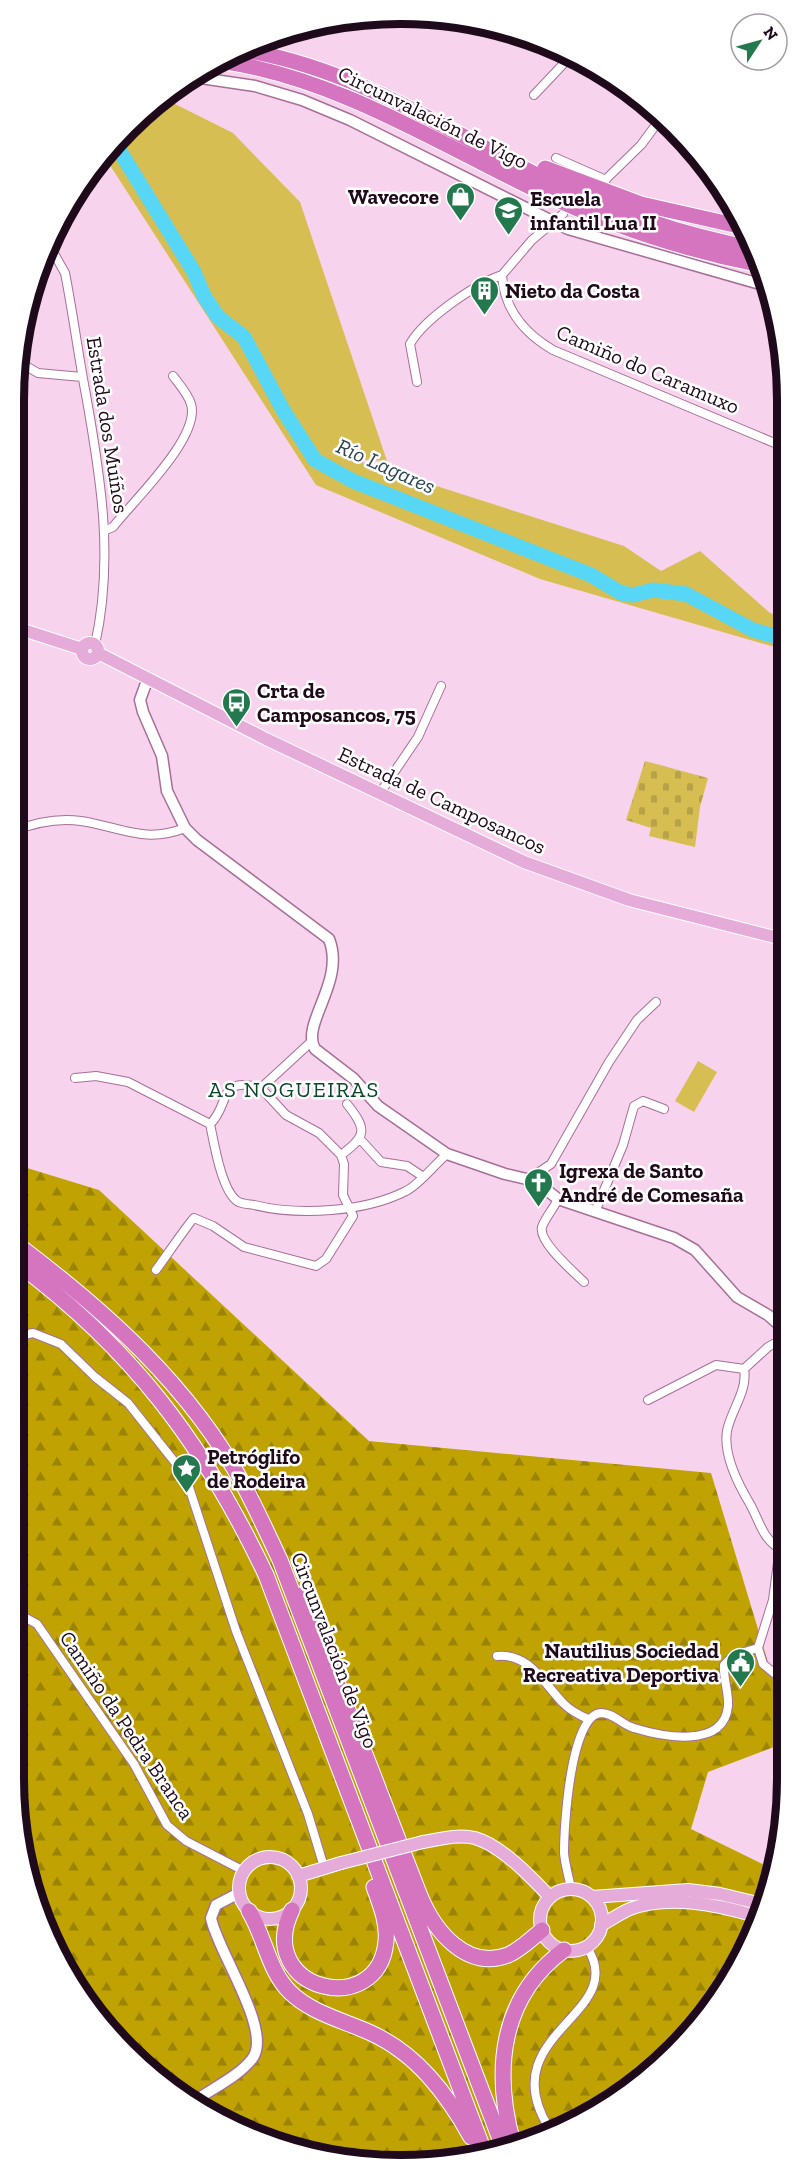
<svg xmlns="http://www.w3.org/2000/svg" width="801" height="2179" viewBox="0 0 801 2179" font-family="'Zilla Slab',serif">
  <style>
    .green { fill: #d6be53 }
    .forest { fill: url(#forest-firs) }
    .cemetery { fill: url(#cemetery-stones) }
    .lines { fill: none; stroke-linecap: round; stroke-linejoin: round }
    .river { stroke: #57d7f5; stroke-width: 15 }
    .street-casing { stroke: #a66f98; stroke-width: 10 }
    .secondary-casing { stroke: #a66f98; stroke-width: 13 }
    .primary-casing { stroke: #fff; stroke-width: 14 }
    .highway-casing { stroke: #fff; stroke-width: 17 }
    .street { stroke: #fff; stroke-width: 8 }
    .secondary { stroke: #fff; stroke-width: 10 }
    .primary { stroke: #e6acd9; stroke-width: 12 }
    .highway { stroke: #d575bf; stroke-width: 15 }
    .primary-bridge-casing { stroke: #fff; stroke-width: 14; stroke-linecap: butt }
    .primary-bridge { stroke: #e6acd9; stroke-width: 12 }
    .labels { text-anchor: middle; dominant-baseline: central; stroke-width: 5; stroke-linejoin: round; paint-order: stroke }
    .street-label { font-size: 21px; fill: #1f0a1b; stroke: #fff }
    .poi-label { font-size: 21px; font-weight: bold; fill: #1f0a1b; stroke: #fff; text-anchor: start }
    .water-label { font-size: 22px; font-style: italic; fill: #2c474f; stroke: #fff }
    .neighbourhood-label { font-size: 22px; letter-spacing: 1.5px; fill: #0a482a; stroke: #fff }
    .rim { fill: none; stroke: #1f0a1b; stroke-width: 8 }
  </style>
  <defs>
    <pattern id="forest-firs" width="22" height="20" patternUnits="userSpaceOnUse" patternTransform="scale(1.5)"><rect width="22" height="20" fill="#c0a303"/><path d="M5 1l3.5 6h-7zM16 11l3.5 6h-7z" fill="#9b8304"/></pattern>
    <pattern id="cemetery-stones" width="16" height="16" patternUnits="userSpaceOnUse" patternTransform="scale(1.5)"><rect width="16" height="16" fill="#d6be53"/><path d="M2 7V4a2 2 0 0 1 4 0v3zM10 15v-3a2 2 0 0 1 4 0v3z" fill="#b7a248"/></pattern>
  </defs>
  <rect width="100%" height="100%" fill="#f8d3ed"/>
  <!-- green -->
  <path class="green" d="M167,100l66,33 67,69 87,259 -35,-2 272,87 37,25 39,-20 70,62 15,4v33l-245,-71 -224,-94 -212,-329z
    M698,1061l19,11 -23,40 -19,-11z"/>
  <!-- forest -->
  <path class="forest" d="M14,1164l85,26 270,251 342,32 62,206 14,63 -79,30 -17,57 84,41 -1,9 -66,135 -93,86 -139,58 -126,4 -143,-48 -98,-81 -75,-130 -20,-125z"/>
  <!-- cemetery -->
  <path class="cemetery" d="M645,761l63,17 -8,29 -5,40 -46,-11 2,-8 -25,-8z"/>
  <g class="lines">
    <!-- river -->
    <path class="river" d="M116,145l78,127 10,24 14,21 26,20 39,73 32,50 38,21 238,94 30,18 12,2 20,-5 33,4 67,36 32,9"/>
    <defs>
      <path id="street" d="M534,95l35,-37
        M556,158l50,22
        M602,183l39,-38 20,-27
        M563,214l-31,26 -30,35c2,34 22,58 51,75l231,97
        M52,250l13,23c8,40 13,81 21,122 15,84 28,165 9,250
        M19,362l19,11 44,4
        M417,382l-7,-38c14,-25 65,-60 92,-69
        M106,530l7,-3c20,-26 88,-90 78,-123 -3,-10 -12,-20 -18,-28
        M380,793l38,-56 23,-51
        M14,831c20,-8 45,-13 67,-10 40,6 63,23 104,7
        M75,1078l21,-2 32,6 82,42
        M210,1124c4,18 11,65 27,77 4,3 11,3 17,4 45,11 111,7 152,-14 13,-6 29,-27 41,-37
        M210,1124c21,-19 6,-49 51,-36l50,-46
        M360,1139l21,23 26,4 15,10
        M341,1155c26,-19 26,-26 6,-51
        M529,1179l22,-15 58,-102 28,-42 19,-18
        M558,1199c-4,9 -13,19 -16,28 -4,15 32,45 42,55
        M595,1212l28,-67 11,-39 9,-5 21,8
        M156,1270c6,-8 35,-50 38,-52l19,8 31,21 72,19 10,-7 27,-43 -10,-21 1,-31 -3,-9 -22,-22 -33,-18 -25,-27
        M14,1337l19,-4 28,11 34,33 33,26 57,72 51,156 72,183 16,53
        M744,1369c4,22 -13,41 -17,62 -4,24 11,53 23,73 10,18 12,34 30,45
        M648,1400l68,-35 28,4 24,-22 18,-10
        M787,1530l-8,25 -6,45 -15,48 5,16 24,20
        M777,1575l10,2
        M14,1619l12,-1 11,6 97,140 33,61 19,16 58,30
        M497,1656c33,-3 47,28 67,48 7,7 15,11 24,15
        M571,1889c-2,-12 -6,-24 -7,-36 0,-25 6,-138 37,-140 13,0 21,12 33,15 26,8 90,22 94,-22 1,-14 -5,-27 -4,-41l10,-10 24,-7
        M549,2128c-59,-95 84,-114 37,-182"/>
      <path id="secondary" d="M194,77l61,9 47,14 48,20 218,109 199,57
        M148,678l-8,22 3,12 19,44 5,35 18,37 12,12 132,99c17,43 -29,85 -14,110l39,30 24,27 69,48 58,20 30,7 23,18 116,39 21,12 42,47 31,18 18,16
        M193,2102c18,-13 45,-25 59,-43 22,-27 -35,-108 -41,-141l5,-13 23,-12"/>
      <path id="primary" d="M14,627l68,22
        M82 651a8 8 0 1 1 16 0a8 8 0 1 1-16 0Z
        M98,653l168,86 258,123 105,38 157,40
        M423,1842c17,-3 35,-8 52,-4 27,8 56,39 75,59
        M239 1888a31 31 0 1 1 62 0a31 31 0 1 1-62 0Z
        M298,1876l43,-13
        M540 1920a31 31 0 1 1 62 0a31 31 0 1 1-62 0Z
        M592,1897l96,-7 32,4 42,10
        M601,1925c10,-5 19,-12 29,-16 38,-15 88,-4 126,7"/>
      <path id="highway" d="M249,51c106,19 197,78 292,126 67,33 141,58 215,72
        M220,61c116,17 214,80 318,130 71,34 146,59 223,74
        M545,168l96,36 102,23
        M14,1242c89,67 176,143 230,244 13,24 24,49 36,74l223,587
        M14,1261c117,86 190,183 252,314l219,579
        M303,1594l117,302c14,34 46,75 88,59 12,-5 23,-16 34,-25
        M292,1910c-39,80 87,111 94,31 2,-18 -6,-37 -12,-54
        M249,1911c16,26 19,59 41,81 21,21 55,29 81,41 46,21 76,61 100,104
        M513,2143c-20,-72 -13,-146 51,-193"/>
    </defs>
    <!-- street casing -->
    <use href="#street" class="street-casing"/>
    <!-- secondary casing -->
    <use href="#secondary" class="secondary-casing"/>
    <!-- primary casing -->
    <use href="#primary" class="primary-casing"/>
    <!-- highway casing -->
    <use href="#highway" class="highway-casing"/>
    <!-- street -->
    <use href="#street" class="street"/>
    <!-- secondary -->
    <use href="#secondary" class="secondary"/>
    <!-- primary -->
    <use href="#primary" class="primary"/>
    <!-- highway -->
    <use href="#highway" class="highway"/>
    <defs>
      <path id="primary-bridge" d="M341,1863l82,-21"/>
    </defs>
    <!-- primary-bridge casing -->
    <use href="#primary-bridge" class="primary-bridge-casing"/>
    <!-- primary-bridge -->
    <use href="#primary-bridge" class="primary-bridge"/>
  </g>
  <!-- icons -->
  <defs>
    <symbol id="shop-pin" viewBox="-11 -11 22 30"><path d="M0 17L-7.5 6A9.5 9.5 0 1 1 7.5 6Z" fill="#23794d" stroke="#fff"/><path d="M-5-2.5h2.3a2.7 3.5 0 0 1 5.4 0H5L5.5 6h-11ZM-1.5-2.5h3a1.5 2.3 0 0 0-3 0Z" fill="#fff"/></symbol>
    <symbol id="school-pin" viewBox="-11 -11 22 30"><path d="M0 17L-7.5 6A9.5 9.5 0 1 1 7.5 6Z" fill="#23794d" stroke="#fff"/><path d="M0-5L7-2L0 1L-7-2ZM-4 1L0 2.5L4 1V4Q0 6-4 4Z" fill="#fff"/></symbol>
    <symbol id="building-pin" viewBox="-11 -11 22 30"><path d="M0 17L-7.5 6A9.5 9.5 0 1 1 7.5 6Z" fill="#23794d" stroke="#fff"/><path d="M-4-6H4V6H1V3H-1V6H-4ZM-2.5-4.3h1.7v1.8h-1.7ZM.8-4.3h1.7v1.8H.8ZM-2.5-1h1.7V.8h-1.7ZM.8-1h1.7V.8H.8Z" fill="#fff"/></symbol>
    <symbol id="bus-pin" viewBox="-11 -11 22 30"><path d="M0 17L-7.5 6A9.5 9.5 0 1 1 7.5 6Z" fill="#23794d" stroke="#fff"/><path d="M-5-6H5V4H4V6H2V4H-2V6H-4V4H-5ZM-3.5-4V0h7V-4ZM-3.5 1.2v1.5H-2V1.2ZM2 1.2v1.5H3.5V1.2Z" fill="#fff"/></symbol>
    <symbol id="church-pin" viewBox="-11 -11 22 30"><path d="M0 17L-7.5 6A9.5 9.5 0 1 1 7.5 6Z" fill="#23794d" stroke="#fff"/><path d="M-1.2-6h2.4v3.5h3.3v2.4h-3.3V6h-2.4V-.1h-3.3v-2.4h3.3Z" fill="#fff"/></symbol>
    <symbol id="sight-pin" viewBox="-11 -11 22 30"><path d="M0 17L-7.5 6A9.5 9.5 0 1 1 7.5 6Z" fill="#23794d" stroke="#fff"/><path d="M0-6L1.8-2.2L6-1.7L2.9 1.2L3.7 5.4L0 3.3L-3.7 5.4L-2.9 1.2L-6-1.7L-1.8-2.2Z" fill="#fff"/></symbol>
    <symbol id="civic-pin" viewBox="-11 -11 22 30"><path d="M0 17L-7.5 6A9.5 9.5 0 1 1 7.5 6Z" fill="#23794d" stroke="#fff"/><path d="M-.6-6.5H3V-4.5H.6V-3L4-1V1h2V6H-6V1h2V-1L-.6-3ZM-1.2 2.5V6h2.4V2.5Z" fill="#fff"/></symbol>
  </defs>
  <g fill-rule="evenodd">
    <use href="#shop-pin" x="444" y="180" width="33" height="45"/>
    <use href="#school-pin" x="492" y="194" width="33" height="45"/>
    <use href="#building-pin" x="468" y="274" width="33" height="45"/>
    <use href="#bus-pin" x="220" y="686" width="33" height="45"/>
    <use href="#church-pin" x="522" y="1166" width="33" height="45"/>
    <use href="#sight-pin" x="170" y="1452" width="33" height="45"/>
    <use href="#civic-pin" x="724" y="1646" width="33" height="45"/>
  </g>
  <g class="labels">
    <!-- street labels -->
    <g class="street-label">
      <text transform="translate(433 117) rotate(26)">Circunvalación de Vigo</text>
      <text transform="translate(648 369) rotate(23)">Camiño do Caramuxo</text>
      <text transform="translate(108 425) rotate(81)">Estrada dos Muíños</text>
      <text transform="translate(442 800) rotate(25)">Estrada de Camposancos</text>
      <text transform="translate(335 1650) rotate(69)">Circunvalación de Vigo</text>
      <text transform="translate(127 1725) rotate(56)">Camiño da Pedra Branca</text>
    </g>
    <!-- poi labels -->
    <g class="poi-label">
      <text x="439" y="196" text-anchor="end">Wavecore</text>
      <text x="530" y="198">Escuela<tspan x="530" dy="24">infantil Lua II</tspan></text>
      <text x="505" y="290">Nieto da Costa</text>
      <text x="257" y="690">Crta de<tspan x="257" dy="24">Camposancos, 75</tspan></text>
      <text x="559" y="1170">Igrexa de Santo<tspan x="559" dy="24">André de Comesaña</tspan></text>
      <text x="207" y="1456">Petróglifo<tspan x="207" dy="24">de Rodeira</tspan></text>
      <text x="719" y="1650" text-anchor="end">Nautilius Sociedad<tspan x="719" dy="24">Recreativa Deportiva</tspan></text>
    </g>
    <!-- water labels -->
    <g class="water-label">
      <text transform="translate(386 466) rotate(24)">Río Lagares</text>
    </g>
    <!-- neighbourhood labels -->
    <g class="neighbourhood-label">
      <text x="294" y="1089">AS NOGUEIRAS</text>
    </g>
  </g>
  <!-- crop -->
  <path d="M0 0H801V2179H0ZM400 24H401A376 376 0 0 1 777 400V1779A376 376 0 0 1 401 2155H400A376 376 0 0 1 24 1779V400A376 376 0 0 1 400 24Z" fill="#fff" fill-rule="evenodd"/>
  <path class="rim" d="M400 24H401A376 376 0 0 1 777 400V1779A376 376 0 0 1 401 2155H400A376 376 0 0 1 24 1779V400A376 376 0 0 1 400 24Z"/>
  <!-- north arrow -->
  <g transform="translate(759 42) rotate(54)"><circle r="28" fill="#ffffff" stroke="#a59da4" stroke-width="1.5"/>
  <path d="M0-4.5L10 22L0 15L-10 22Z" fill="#23794d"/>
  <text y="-9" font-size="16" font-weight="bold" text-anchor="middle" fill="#1f0a1b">N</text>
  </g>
</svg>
